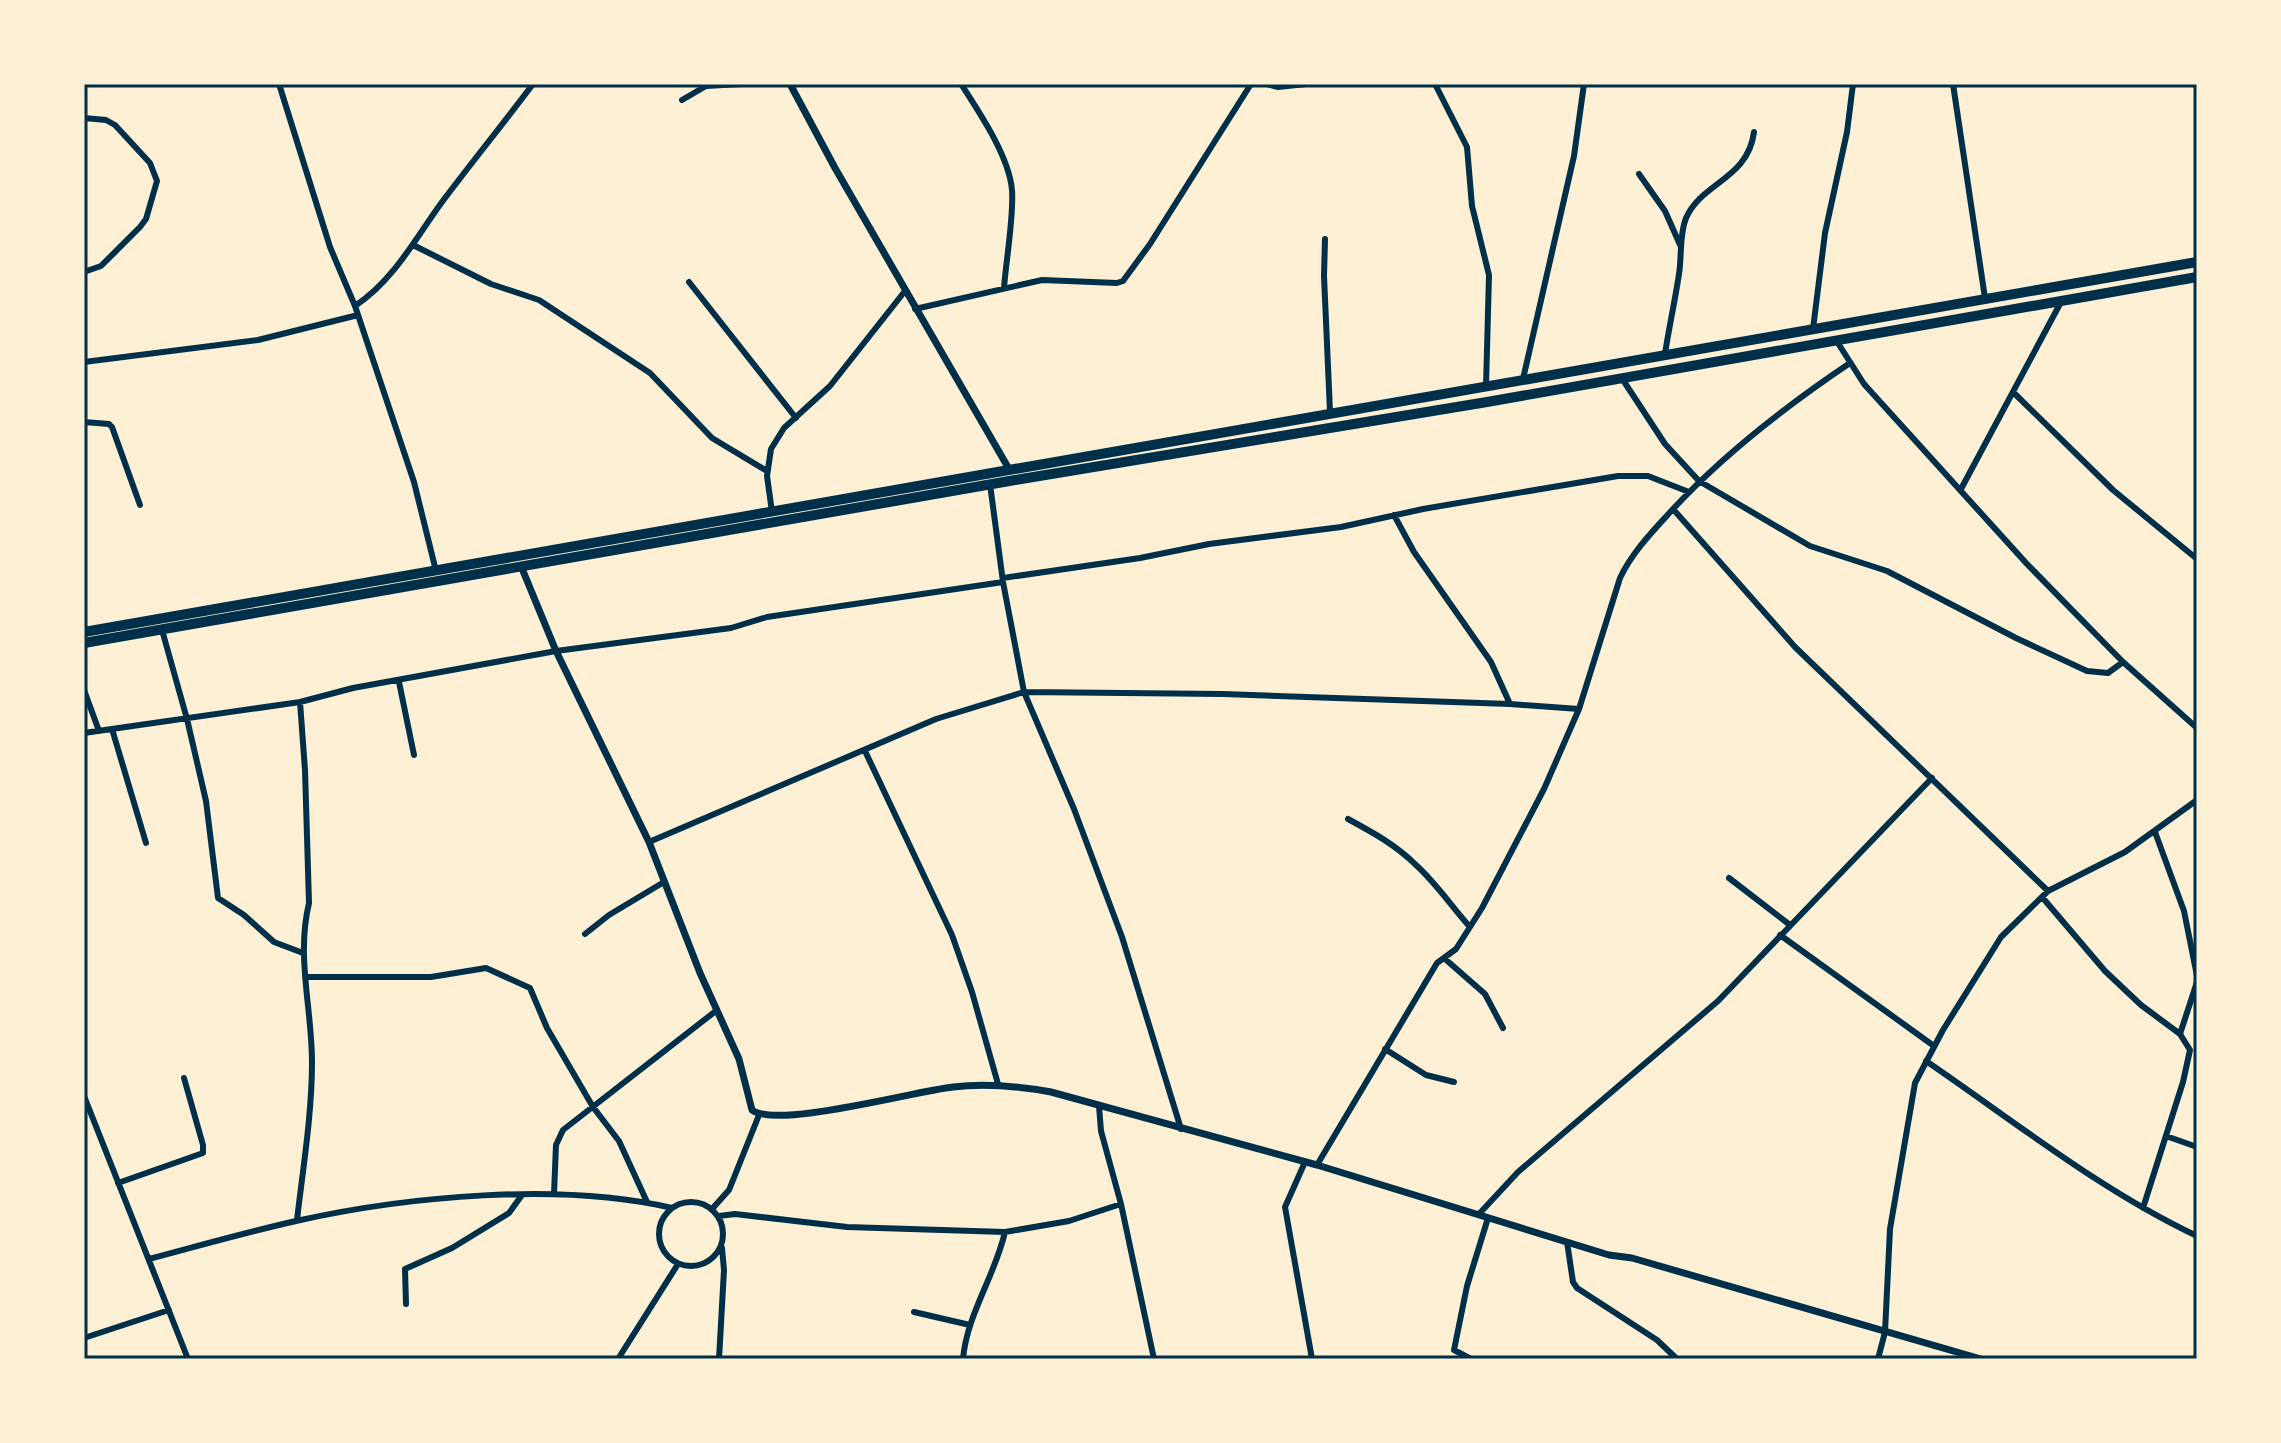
<svg xmlns="http://www.w3.org/2000/svg" width="2281" height="1443" viewBox="0 0 2281 1443" font-family="Literata,serif">
  <style>
    .lines { fill: none; stroke-linecap: round; stroke-linejoin: round }
    .minor { stroke: #003049; stroke-width: 6 }
    .tertiary { stroke: #003049; stroke-width: 7 }
    .trunk { stroke: #003049; stroke-width: 10 }
    .neatline { fill: none; stroke: #003049; stroke-width: 3 }
  </style>
  <rect width="100%" height="100%" fill="#fdf0d5"/>
  <g class="lines">
    <!-- minor -->
    <path class="minor" d="M279,84l51,163 25,59 59,176 22,89
      M961,84c18,28 48,72 51,106 2,26 -6,70 -8,98
      M1267,84l11,3 28,-3
      M1435,84l32,63 5,59 17,69 -3,111
      M1953,84l32,214
      M682,100l24,-14 35,-2
      M84,118l22,2 9,5 35,38 7,18 -11,38 -6,8 -39,39 -17,6
      M1639,174l26,37 16,36
      M1325,239l-1,37 6,136
      M413,245l78,39 48,16 111,73 62,65 55,33
      M689,282l107,136
      M355,306c39,-26 60,-67 87,-104 30,-40 61,-78 91,-118
      M915,309l127,-29 75,3 6,-2 27,-37 101,-160
      M1813,329l12,-96 22,-101 6,-48
      M1836,340l28,44 163,180 96,98 74,66
      M1665,354c4,-27 10,-53 14,-80 3,-18 0,-39 7,-56 16,-36 62,-39 68,-86
      M84,362l174,-22 100,-25
      M1621,377l44,67 34,37 111,65 77,25 129,67 71,33 21,2 15,-11
      M1523,379l51,-223 10,-72
      M2013,392l100,98 84,69
      M84,422l25,2 3,3 28,78
      M990,484l13,98 21,110 50,117 48,128 59,192
      M1961,489l100,-187
      M1673,509l122,138 253,244
      M772,512l-5,-36 4,-27 13,-21 46,-42 75,-95
      M1394,515l20,37 77,110 19,42
      M1003,578l137,-20 69,-14 132,-17 82,-18 195,-33h30l41,16
      M162,630l25,89 19,82 12,97 26,17 30,27 29,11
      M399,682l15,73
      M84,690l15,41
      M112,729l34,114
      M84,733l216,-31 53,-14 203,-37 175,-23 36,-11 236,-35
      M865,751l87,184 20,57 26,92
      M1348,819c24,13 48,26 68,46 20,18 36,42 54,62
      M2155,832l29,79 13,65
      M649,842l287,-123 88,-27 199,2 287,10 69,5
      M1729,878l61,47
      M2042,897l63,74 36,34 39,29 10,16 -7,32 -40,126
      M585,934l24,-19 55,-33
      M1780,935l154,111
      M1444,958l41,36 18,34
      M305,977h126l55,-9 44,20 17,40 46,79 26,34 28,61
      M2180,1034l17,-52
      M1385,1049l41,26 28,7
      M1926,1061c88,60 174,129 271,175
      M84,1096l104,263
      M1099,1106l2,25 20,73 33,155
      M2166,1136l31,11
      M1305,1162l-20,45 27,152
      M1317,1165l120,-202 19,-14 26,-41 62,-119 35,-80 41,-131c13,-27 33,-47 53,-69 52,-56 113,-103 177,-146
      M118,1183l85,-30v-8l-19,-67
      M554,1194l2,-49 7,-15 154,-120
      M659 1234a32 32 0 1 1 64 0a32 32 0 1 1-64 0Z
      M712,1209l17,-19 30,-75
      M1479,1214l39,-42 200,-171 214,-223
      M719,1216l16,-2 112,13 158,5 64,-11 52,-17
      M297,1220c6,-52 15,-106 15,-158 0,-54 -16,-105 -3,-159l-4,-133 -5,-68
      M1567,1242l6,40 4,6 80,52 20,19
      M149,1259c49,-13 98,-27 147,-38 112,-25 264,-39 376,-13
      M406,1304l-1,-35 47,-21 57,-35 13,-18
      M914,1312l56,13
      M84,1338l85,-28
      M618,1359l60,-95
      M719,1359l5,-89 -2,-22
      M963,1359c4,-45 32,-83 42,-127
      M1471,1359l-17,-9 13,-64 21,-68
      M1878,1359l7,-27 5,-103 25,-146 28,-53 58,-93 47,-46 77,-39 72,-52"/>
    <!-- tertiary -->
    <path class="tertiary" d="M790,84l45,84 174,301
      M521,566l35,85 93,191 51,131 39,86 13,51c25,19 163,-19 201,-23 34,-4 65,-1 98,5l266,73 292,90 23,3 349,101"/>
    <!-- trunk -->
    <path class="trunk" d="M84,632l2113,-370
      M84,643l931,-163 472,-78 710,-125"/>
  </g>
  <!-- border -->
  <rect width="2281" height="1443" fill="none" stroke="#fdf0d5" stroke-width="172"/>
  <rect x="86" y="86" width="2109" height="1271" class="neatline"/>
</svg>
